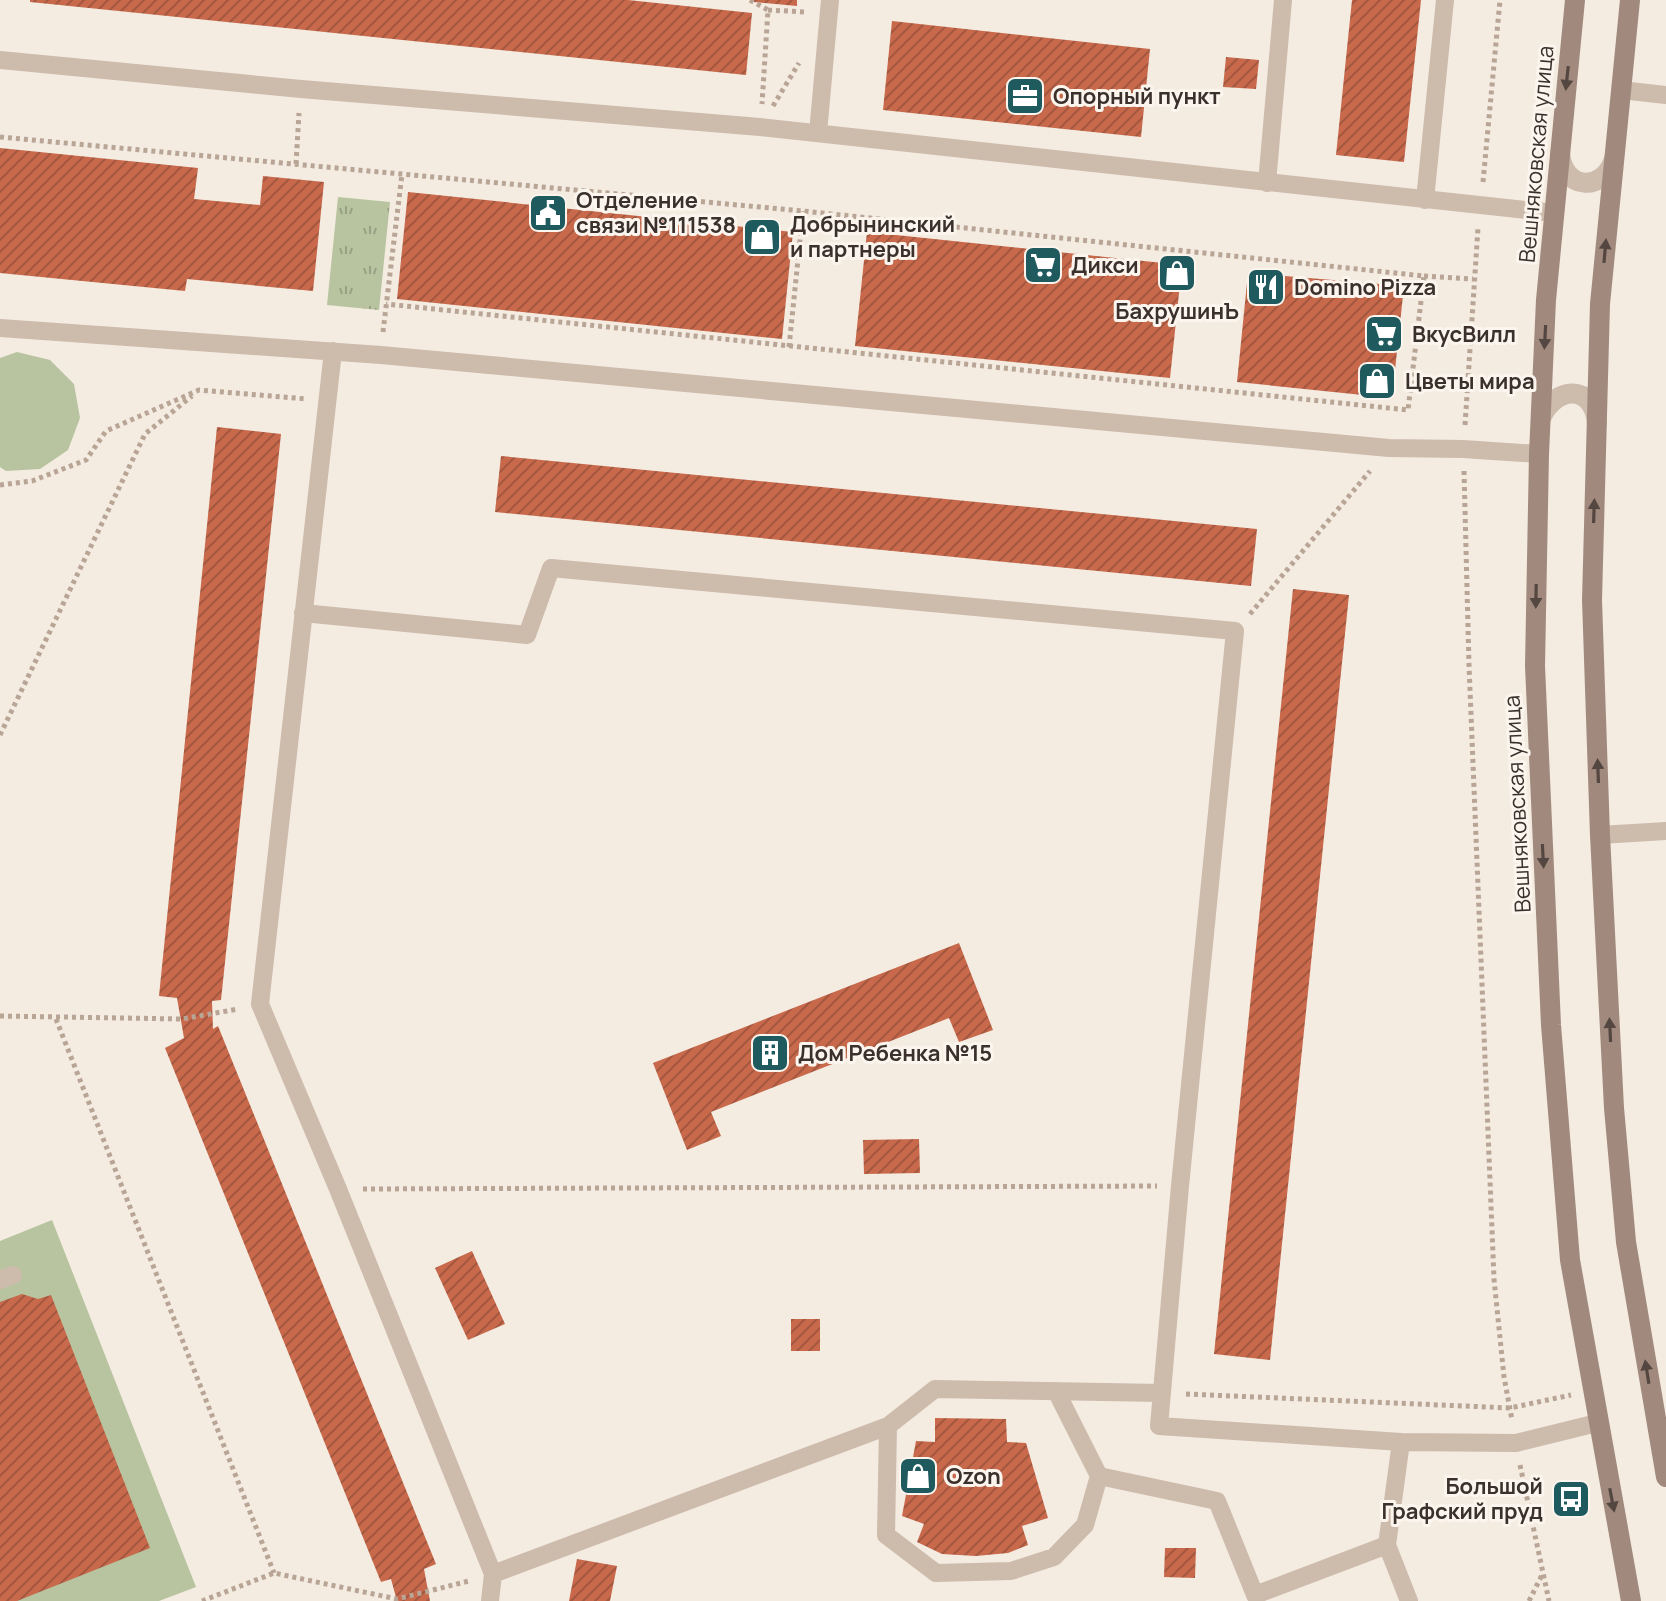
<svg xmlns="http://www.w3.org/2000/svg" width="1666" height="1601" viewBox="0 0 1666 1601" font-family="Manrope,sans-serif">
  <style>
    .grass { fill: url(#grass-tufts) }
    .park { fill: #b8c4a0 }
    .building { fill: url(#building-hatch) }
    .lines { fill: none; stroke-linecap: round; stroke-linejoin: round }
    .path { stroke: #b9a596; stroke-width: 5; stroke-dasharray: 4 4; stroke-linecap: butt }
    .lane { stroke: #cdbbac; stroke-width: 18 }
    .street { stroke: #cdbbac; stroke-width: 20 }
    .secondary { stroke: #a18a7d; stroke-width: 20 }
    .oneway { fill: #544640 }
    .labels { text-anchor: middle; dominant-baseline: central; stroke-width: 6; stroke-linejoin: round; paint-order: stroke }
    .poi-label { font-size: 22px; font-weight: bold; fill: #3b302b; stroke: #fbf5ee; text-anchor: start }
    .street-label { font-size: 22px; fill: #3b302b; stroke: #fbf5ee }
  </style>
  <defs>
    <pattern id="grass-tufts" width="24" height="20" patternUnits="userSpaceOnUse" patternTransform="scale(2)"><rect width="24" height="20" fill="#b8c4a0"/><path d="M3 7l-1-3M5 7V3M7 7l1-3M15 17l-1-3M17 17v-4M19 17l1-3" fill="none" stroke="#97a083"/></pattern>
    <pattern id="building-hatch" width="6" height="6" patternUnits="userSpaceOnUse" patternTransform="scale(2)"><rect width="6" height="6" fill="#c8694b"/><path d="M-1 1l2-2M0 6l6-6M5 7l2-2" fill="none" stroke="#a4573f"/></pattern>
  </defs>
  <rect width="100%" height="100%" fill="#f4ebe1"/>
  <!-- grass -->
  <path class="grass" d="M338,197l52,5 -11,108 -52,-5z"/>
  <!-- park -->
  <path class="park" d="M17,352l33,8 24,24 6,34 -12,32 -28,19 -34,2 -6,-4v-109z
    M52,1220l144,367 -37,14h-159v-360z"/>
  <!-- building -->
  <path class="building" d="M30,0h598l124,13 -6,62 -716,-73z
    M754,0h43v6l-43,-4z
    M1352,0h69l-17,162 -68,-7z
    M892,21l258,28 -9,88 -258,-27z
    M1226,57l33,3 -3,29 -33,-2z
    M0,148l198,20 -4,31 66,6 3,-29 61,6 -11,109 -126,-12 -2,12 -185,-18z
    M408,192l385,40 -11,107 -385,-40z
    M867,232l315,33 -12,113 -315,-32z
    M1248,273l156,13 -12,112 -155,-16z
    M217,427l64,7 -60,566 -9,1 1,28 5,-3 218,538 -12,5 6,32h-33l-6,-22 -10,3 -216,-534 19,-10 -7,-40 -18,-2z
    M501,456l756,73 -6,57 -756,-74z
    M1293,589l56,6 -79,765 -56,-6z
    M959,943l34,87 -34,12 -10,-24 -238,94 10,24 -34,14 -34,-87z
    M919,1139l1,34 -56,1 -1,-34z
    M472,1251l33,73 -37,16 -33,-72z
    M22,1294l16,5 13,-4 99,253 -133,53h-17v-299z
    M791,1319h29v32h-29z
    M935,1418l71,1 1,23 19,1 22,75 -26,8 6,19 -20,8 -32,3 -34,-2 -25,-12 7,-18 -22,-8 14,-75 19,1z
    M1165,1548h31l-1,30 -31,-1z
    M577,1559l40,7 -7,35h-41z"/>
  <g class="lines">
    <!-- path -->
    <path class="path" d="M750,0l18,10 -6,94
      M768,10l37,2
      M773,106l26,-43
      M0,137l803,74 621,65 -16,134 -1022,-106
      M296,164l3,-51
      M1483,182l17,-182
      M1424,276l49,3
      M383,332l19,-158
      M789,347l14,-136
      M1465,425l13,-197
      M1464,471l5,194 25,614 10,98 8,43
      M0,485l32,-4 54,-21 20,-29 93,-41 108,9
      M1250,614l120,-143
      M0,735l145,-301 47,-38
      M0,1016l182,3 56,-10
      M56,1019l218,554
      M363,1189l794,-3
      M1186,1394l324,14 61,-13
      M1520,1465l29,136
      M202,1601l72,-28 123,26 72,-18
      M1529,1601l13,-26"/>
    <!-- lane -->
    <path class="lane" d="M0,60l301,29 459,38 794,86
      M1621,90l45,5
      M818,133l12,-133
      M1267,183l16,-183
      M1425,200l20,-200
      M0,328l381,27 1008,93 74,1 76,5
      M333,351l-73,653 78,185 155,385 -3,27
      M303,613l224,22 24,-67 684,63 -55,555 -21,240 242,16 115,1 81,-20
      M1600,835l66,-4
      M0,1280l13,-5
      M888,1426l-2,109 50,38 75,-2 43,-14 31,-32 14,-49 -43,-85
      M1099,1476l118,25 38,94 132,-50 14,-103
      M1387,1545l22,56
      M493,1574l395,-148 47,-37 227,4"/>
    <!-- street -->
    <path class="street" d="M1560,153c3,37 43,40 54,6
      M1541,418c15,-33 52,-34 56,5"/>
    <!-- secondary -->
    <path class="secondary" d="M1575,0l-29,300 -7,154 -4,212 16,359 19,235 61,341
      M1630,0l-30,304 -8,296 8,235 14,273 12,134 40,235"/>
  </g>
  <!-- one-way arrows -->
  <defs><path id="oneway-solid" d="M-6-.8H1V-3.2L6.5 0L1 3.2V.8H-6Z" transform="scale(2)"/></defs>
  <g class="oneway">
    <use href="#oneway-solid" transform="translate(1567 78) rotate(96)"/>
    <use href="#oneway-solid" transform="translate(1605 251) rotate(-85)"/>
    <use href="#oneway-solid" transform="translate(1545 337) rotate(93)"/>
    <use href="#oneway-solid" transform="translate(1594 511) rotate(-88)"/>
    <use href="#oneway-solid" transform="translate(1536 596) rotate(91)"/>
    <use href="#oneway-solid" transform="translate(1598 771) rotate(-92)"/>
    <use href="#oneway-solid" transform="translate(1543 856) rotate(87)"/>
    <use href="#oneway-solid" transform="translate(1610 1030) rotate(-93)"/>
    <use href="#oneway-solid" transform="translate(1647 1372) rotate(-99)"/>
    <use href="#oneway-solid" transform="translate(1612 1500) rotate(79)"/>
  </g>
  <!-- icons -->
  <defs>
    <symbol id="office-square" viewBox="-11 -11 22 22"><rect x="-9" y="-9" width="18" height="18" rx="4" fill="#1f5a5e" stroke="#fbf5ee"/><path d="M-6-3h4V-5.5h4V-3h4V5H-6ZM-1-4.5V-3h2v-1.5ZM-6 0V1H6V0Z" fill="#fff"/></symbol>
    <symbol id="civic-square" viewBox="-11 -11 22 22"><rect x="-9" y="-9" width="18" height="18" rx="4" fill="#1f5a5e" stroke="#fbf5ee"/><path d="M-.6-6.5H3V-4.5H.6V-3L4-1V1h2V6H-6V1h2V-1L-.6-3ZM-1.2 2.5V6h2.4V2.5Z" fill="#fff"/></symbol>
    <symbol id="shop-square" viewBox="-11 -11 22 22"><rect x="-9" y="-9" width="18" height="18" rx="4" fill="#1f5a5e" stroke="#fbf5ee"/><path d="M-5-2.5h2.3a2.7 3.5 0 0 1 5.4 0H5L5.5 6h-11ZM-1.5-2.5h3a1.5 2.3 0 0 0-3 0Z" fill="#fff"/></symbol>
    <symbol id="supermarket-square" viewBox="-11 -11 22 22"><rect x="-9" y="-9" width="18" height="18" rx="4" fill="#1f5a5e" stroke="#fbf5ee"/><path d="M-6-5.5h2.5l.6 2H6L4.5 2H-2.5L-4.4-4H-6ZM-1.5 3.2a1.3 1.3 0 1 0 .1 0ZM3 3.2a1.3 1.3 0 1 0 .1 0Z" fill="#fff"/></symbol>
    <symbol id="restaurant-square" viewBox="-11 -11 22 22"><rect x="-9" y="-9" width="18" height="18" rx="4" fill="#1f5a5e" stroke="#fbf5ee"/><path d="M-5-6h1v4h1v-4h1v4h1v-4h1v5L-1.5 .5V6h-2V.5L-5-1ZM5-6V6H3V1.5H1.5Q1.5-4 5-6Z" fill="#fff"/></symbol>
    <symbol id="building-square" viewBox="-11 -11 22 22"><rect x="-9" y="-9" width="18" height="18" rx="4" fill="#1f5a5e" stroke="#fbf5ee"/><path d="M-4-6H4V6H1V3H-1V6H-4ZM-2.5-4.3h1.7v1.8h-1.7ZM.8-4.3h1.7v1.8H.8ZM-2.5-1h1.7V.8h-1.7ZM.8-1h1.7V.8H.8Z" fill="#fff"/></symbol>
    <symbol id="bus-square" viewBox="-11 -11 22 22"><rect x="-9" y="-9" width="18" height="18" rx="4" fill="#1f5a5e" stroke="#fbf5ee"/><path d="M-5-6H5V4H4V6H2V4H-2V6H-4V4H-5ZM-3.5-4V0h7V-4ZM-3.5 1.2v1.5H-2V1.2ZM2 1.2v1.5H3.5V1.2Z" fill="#fff"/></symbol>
  </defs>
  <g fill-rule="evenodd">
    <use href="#office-square" x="1003" y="74" width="44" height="44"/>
    <use href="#civic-square" x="526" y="191" width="44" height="44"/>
    <use href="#shop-square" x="740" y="215" width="44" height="44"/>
    <use href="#supermarket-square" x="1021" y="243" width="44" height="44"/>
    <use href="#shop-square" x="1155" y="251" width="44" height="44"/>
    <use href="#restaurant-square" x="1244" y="265" width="44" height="44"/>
    <use href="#supermarket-square" x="1362" y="312" width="44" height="44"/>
    <use href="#shop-square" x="1355" y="359" width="44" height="44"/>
    <use href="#building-square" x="748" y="1031" width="44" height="44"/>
    <use href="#shop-square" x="896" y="1454" width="44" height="44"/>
    <use href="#bus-square" x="1549" y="1477" width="44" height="44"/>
  </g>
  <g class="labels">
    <!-- poi labels -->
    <g class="poi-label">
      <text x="1053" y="96">Опорный пункт</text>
      <text x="576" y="200">Отделение<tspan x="576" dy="25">связи №111538</tspan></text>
      <text x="790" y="224">Добрынинский<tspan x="790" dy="25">и партнеры</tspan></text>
      <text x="1071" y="265">Дикси</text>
      <text x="1294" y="287">Domino Pizza</text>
      <text x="1177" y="311" text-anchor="middle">БахрушинЪ</text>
      <text x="1412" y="334">ВкусВилл</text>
      <text x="1405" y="381">Цветы мира</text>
      <text x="798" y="1053">Дом Ребенка №15</text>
      <text x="946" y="1476">Ozon</text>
      <text x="1543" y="1486" text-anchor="end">Большой<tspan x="1543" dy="25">Графский пруд</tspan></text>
    </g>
    <!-- street labels -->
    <g class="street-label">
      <text transform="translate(1536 154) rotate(-85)">Вешняковская улица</text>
      <text transform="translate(1517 804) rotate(-93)">Вешняковская улица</text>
    </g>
  </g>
</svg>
